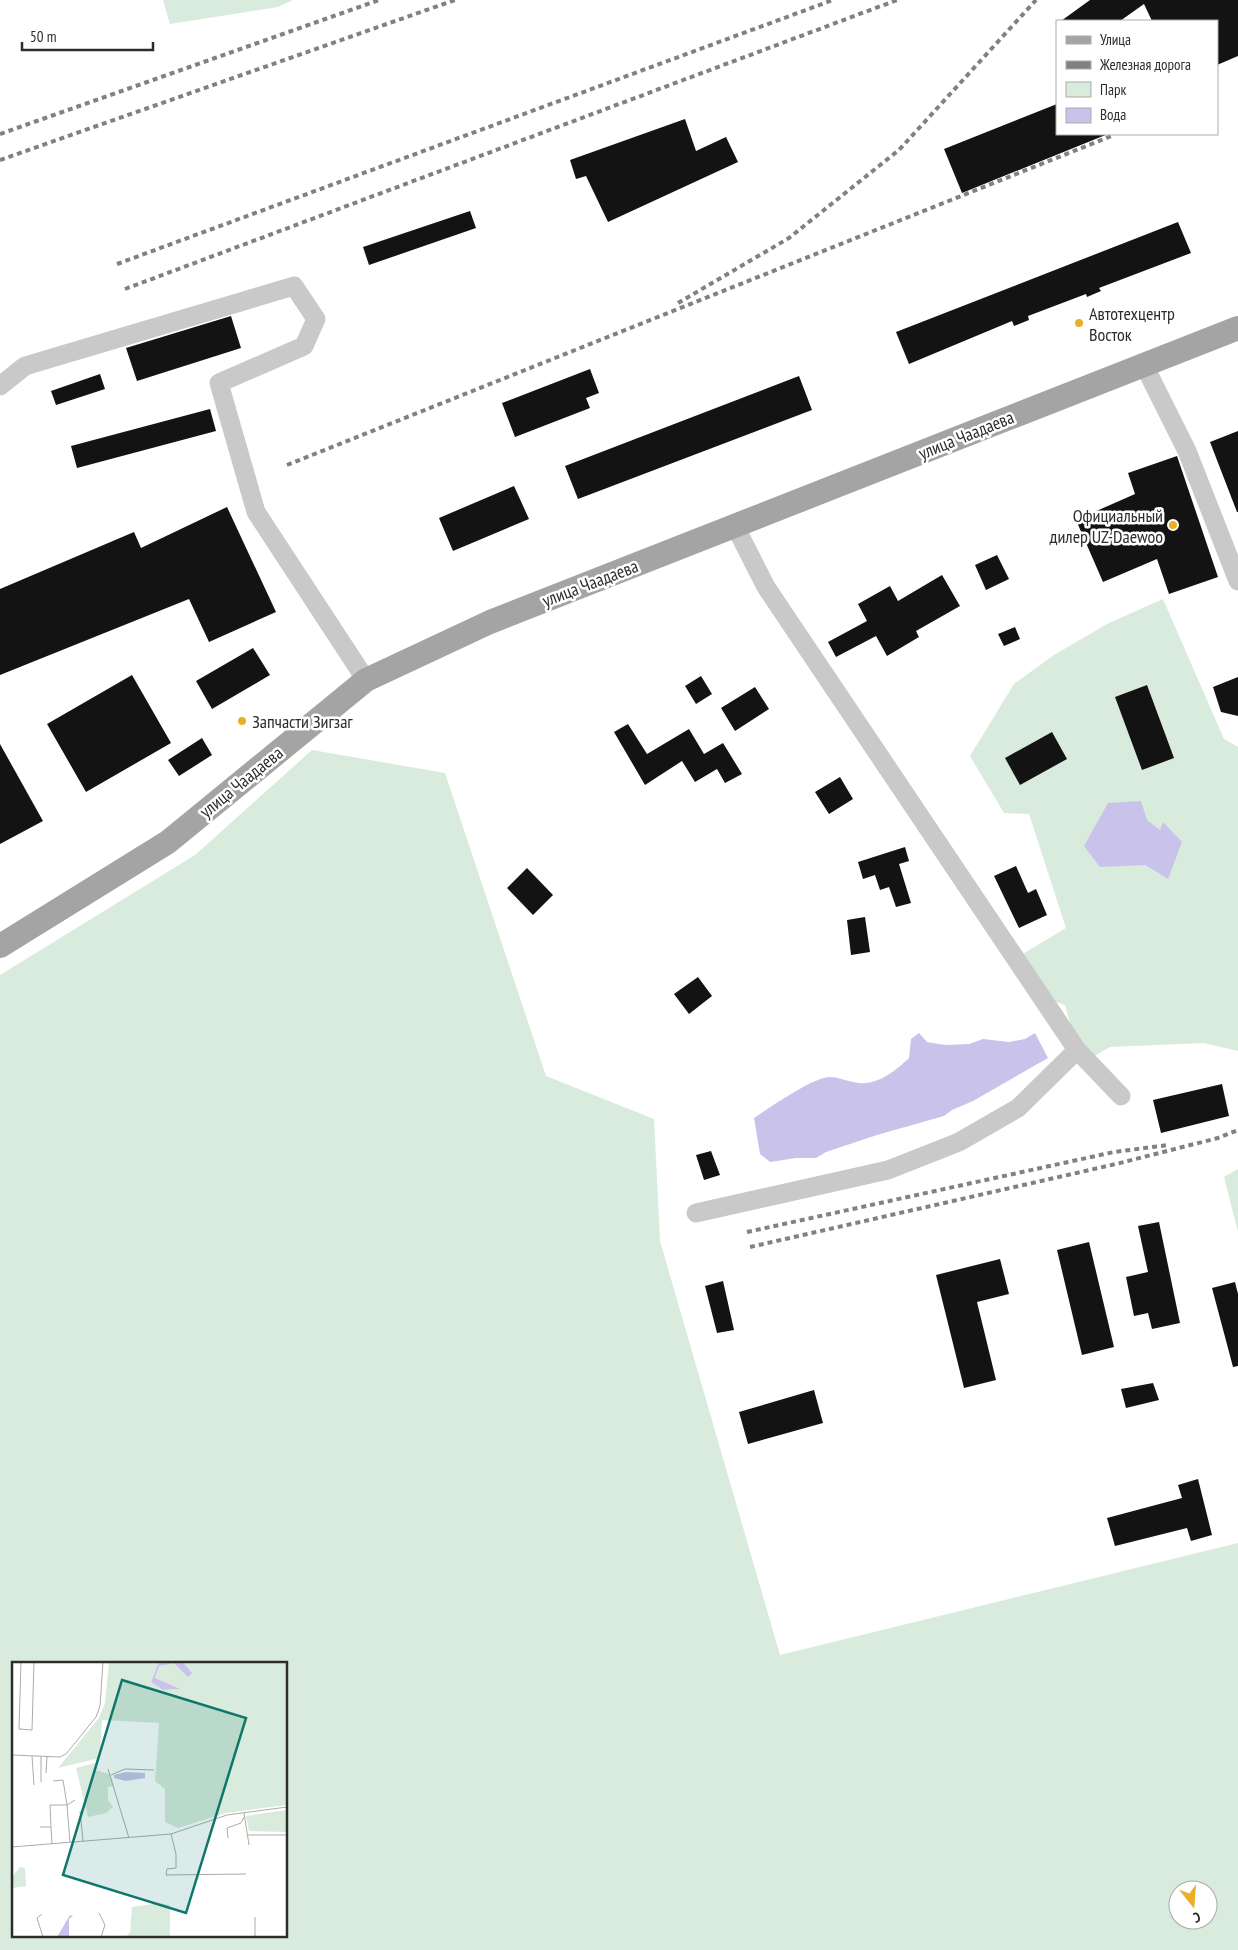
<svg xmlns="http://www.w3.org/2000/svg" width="1238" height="1950" viewBox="0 0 1238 1950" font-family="'PT Sans Narrow',sans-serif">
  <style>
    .green { fill: #d8ebdc; fill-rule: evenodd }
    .water { fill: #c9c3ec }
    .building { fill: #131313 }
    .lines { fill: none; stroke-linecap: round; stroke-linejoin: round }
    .minor { stroke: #c9c9c9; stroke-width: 19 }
    .major { stroke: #a4a4a4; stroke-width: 24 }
    .rail { stroke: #818181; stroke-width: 4; stroke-dasharray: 5 4; stroke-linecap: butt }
    .poi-dot { fill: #ecae25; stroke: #fff; stroke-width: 2 }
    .labels { text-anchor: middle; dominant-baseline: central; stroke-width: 5; stroke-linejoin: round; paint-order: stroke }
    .poi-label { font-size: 18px; fill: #2c2c2c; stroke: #fff; text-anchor: start }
    .street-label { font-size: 18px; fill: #2c2c2c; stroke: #fff }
    .inset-road { fill: none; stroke: #ababab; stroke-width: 1 }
    .view { fill: #0f766e; fill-opacity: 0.15; stroke: #0f766e; stroke-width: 2.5 }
    .inset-edge { fill: none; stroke: #2c2c2c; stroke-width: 2.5 }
  </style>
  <rect width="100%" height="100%" fill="#fff"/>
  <!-- green -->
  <path class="green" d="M163,0h130l-15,7 -108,17z
    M1163,599l61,140 14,8v304l-34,-8 -94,4 -19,11 -18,-24 -8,-29 -15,-5 -29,-45 45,-27 -37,-114 -25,-1 -34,-57 44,-72 40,-29 55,-32zM1147,820l14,11 2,-8 5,56 -23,-14z
    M312,750l133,23 101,303 108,43 6,122 120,414 458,-112v407h-1238v-975l195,-120zM14,1664h272v272h-272zM1178,1890h30v30h-30z
    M1238,1169v63l-14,-55z"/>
  <!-- water -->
  <path class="water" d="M1141,801l6,19 13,10 3,-8 19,20 -14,37 -23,-14 -45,2 -16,-21 24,-43z
    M919,1033l8,9 18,3 24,-1 14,-5 26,3 16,-3 10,-6 13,25 -75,43 -21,9 -8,6 -67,19 -51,17 -10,6h-20l-26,4 -10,-8 -6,-36c15,-10 58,-40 75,-41 10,0 20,5 30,6 20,2 37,-13 50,-25l2,-19z"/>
  <!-- building -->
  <path class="building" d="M1090,0h148v56l-21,9v-44h-65l-8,-17 -24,17h-59z
    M1057,104v30h51l-146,59 -18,-44z
    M685,119l11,32 30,-14 12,25 -130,60 -22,-46 -10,3 -6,-19z
    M470,211l6,17 -107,37 -6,-18z
    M1178,222l13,31 -92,35 2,3 -14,6 -1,-3 -58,22 1,4 -15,6 -2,-5 -103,43 -13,-32z
    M231,316l10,32 -104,33 -11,-33z
    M590,369l9,24 -13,5 4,10 -75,29 -13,-34z
    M100,374l5,15 -49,16 -5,-14z
    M799,376l13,34 -234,89 -13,-33z
    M210,409l6,22 -139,37 -6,-22z
    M1238,431v81h-1l-27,-70z
    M1177,456l41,121 -49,17 -12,-35 -54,23 -27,-62 59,-26 -7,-21z
    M514,486l15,33 -76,32 -14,-33z
    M227,507l49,105 -67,30 -20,-43 -189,76v-86l134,-57 7,16z
    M997,555l12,24 -23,11 -11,-25z
    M942,575l18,31 -44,25 3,6 -32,19 -11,-20 -40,21 -8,-15 39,-21 -9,-17 32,-18 8,15z
    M1015,627l5,12 -16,7 -6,-12z
    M253,648l17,27 -58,34 -16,-28z
    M132,675l39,68 -85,49 -39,-68z
    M701,676l11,18 -16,10 -11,-18z
    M1238,677v39l-17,-4 -8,-25z
    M1147,685l27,73 -32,12 -27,-73z
    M755,687l14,22 -34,22 -14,-23z
    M628,724l19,30 42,-25 15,25 19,-11 19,31 -17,9 -8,-14 -22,13 -13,-21 -37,24 -31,-53z
    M1052,732l15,27 -47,26 -15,-27z
    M202,738l10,17 -33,21 -11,-16z
    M0,744l43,77 -43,23z
    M840,777l13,22 -24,15 -14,-22z
    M905,847l4,14 -10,3 12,39 -15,4 -7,-20 -9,3 -5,-15 -12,4 -5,-17z
    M1016,866l12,27 8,-4 11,26 -28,13 -25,-52z
    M527,868l26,27 -20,20 -26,-27z
    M865,917l5,35 -19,3 -4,-35z
    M698,977l14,19 -23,18 -15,-20z
    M1222,1084l7,32 -68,17 -8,-33z
    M711,1151l9,24 -16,5 -8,-25z
    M1159,1222l21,101 -28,6 -4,-16 -14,3 -8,-39 22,-5 -10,-46z
    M1089,1242l25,105 -32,8 -25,-105z
    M1000,1259l9,35 -32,8 19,78 -32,8 -28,-113z
    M723,1281l11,49 -17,3 -12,-47z
    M1235,1282l3,12v72l-5,1 -21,-79z
    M1153,1383l6,17 -33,8 -5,-19z
    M814,1390l9,33 -75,21 -9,-32z
    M1198,1479l14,56 -21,6 -4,-13 -72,18 -8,-28 75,-20 -4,-13z"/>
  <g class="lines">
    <!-- minor -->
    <path class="minor" d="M1144,365l43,86 51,130
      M0,386l25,-20 269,-80 22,33 -12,27 -85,37 37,129 110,168
      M735,526l31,61 311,463 44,46
      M696,1213l192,-43 71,-28 59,-34 59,-58"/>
    <!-- major -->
    <path class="major" d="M0,946l168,-104 198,-162 124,-58 748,-294"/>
    <!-- rail -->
    <path class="rail" d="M0,134l379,-134
      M0,160l455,-160
      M117,264l716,-264
      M125,289l772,-289
      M678,303l111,-65 110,-88 137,-150
      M287,465l827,-330
      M747,1232l367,-80 54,-7
      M750,1247l366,-83 102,-26 20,-8"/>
  </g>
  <!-- markers -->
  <g class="poi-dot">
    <circle cx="1079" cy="323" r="5"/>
    <circle cx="1173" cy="525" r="5"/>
    <circle cx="242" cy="721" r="5"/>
  </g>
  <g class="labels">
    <!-- poi labels -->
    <g class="poi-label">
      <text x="1089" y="313">Автотехцентр<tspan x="1089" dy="21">Восток</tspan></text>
      <text x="1163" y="515" text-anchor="end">Официальный<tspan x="1163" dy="21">дилер UZ-Daewoo</tspan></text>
      <text x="252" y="721">Запчасти Зигзаг</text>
    </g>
    <!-- street labels -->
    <g class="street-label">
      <text transform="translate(966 435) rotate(-22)">улица Чаадаева</text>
      <text transform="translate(590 583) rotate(-21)">улица Чаадаева</text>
      <text transform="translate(241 782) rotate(-39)">улица Чаадаева</text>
    </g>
  </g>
  <!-- overview -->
  <g transform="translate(12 1662)">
    <rect width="275" height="275" fill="#fff"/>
    <path d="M97,0h50l-8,20 12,8 15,-1 -23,-11 4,-12 8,-3h7l18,10 -9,-11h104v143l-61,8 -48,15 -13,-6v-33l-10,-8 4,-58 -57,-3 -2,38 -42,10 41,-50 6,-15zM83,101l-1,7 16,4 4,12 -6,1v13l5,7 -7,6 -18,4 -12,-49zM275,148v22l-38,-1 -3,-15zM8,205l5,1 1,18 -14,2v-11zM147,241l11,2v32h-45l5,-4 2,-26z" fill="#d8ebdc"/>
    <path d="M147,0h24l9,11 -4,4 -14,-14 -15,3 -4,12 25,11 -17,1 -12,-8zM114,110l19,1v5l-19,3 -12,-3v-3zM58,253l3,1 -4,3v18h-12z" fill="#c9c3ec"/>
    <path class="inset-road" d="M9,0l-2,67 13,1 2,-68M0,93l48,2 6,-3 30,-37 4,-11 3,-44M20,94l2,29M96,107l21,69M34,111l1,-17M99,113l14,-6 29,1M29,120v-26M68,149l3,30M232,151l5,32M28,165h11l1,17M39,165l-1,-22h17l-4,-25 -10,1M159,172l5,20v14l-9,1 -1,6 80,-1M235,173h40M216,176l-1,-10 14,-5 3,-6M58,180l-3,-37 8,-5M0,185l159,-13 56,-19 60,-8M87,251l6,12 -4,12M30,252l-5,4 6,19M243,255v20"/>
    <path class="view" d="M110,18l124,38 -60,195 -123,-38z"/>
    <rect width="275" height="275" class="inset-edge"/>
  </g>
  <!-- legend -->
  <rect x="1056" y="20" width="162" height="115" fill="#ffffff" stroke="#ababab"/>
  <rect x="1066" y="36" width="25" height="8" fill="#a4a4a4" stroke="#ababab"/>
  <text x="1100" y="45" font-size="15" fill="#2c2c2c">Улица</text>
  <rect x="1066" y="61" width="25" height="8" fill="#818181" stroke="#ababab"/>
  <text x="1100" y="70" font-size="15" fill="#2c2c2c">Железная дорога</text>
  <rect x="1066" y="82" width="25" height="15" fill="#d8ebdc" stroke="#ababab"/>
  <text x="1100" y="95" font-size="15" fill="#2c2c2c">Парк</text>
  <rect x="1066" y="108" width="25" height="15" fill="#c9c3ec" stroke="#ababab"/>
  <text x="1100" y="120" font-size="15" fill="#2c2c2c">Вода</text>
  <!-- north arrow -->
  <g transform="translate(1193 1905) rotate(163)"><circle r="24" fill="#ffffff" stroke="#ababab"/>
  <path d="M0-4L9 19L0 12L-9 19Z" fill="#ecae25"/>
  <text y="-8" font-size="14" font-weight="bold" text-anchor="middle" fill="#2c2c2c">С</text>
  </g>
  <!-- scale -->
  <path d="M22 42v8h131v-8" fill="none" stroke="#2c2c2c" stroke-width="2.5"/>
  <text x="30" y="42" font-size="15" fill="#2c2c2c" stroke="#ffffff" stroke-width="4" paint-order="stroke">50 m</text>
</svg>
